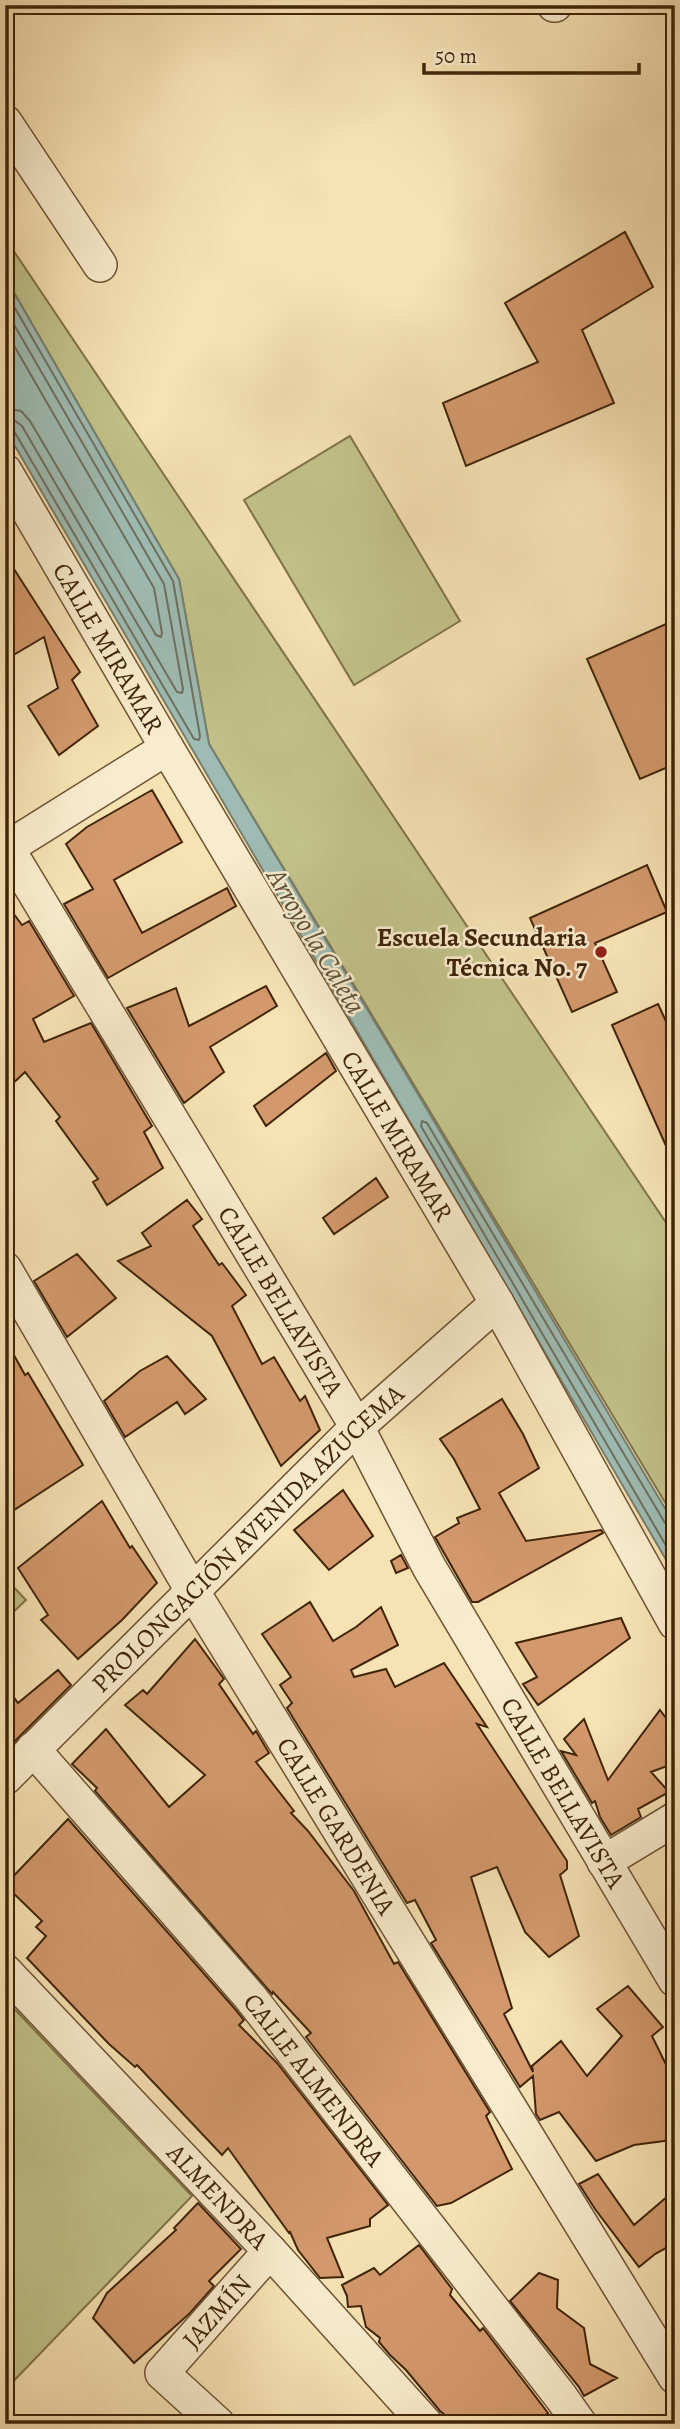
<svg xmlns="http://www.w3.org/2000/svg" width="680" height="2429" viewBox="0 0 680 2429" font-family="Alegreya,serif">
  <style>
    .green { fill: #c1c289; stroke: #80734a; stroke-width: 2 }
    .water { fill: #9ebcb4; stroke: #787f70; stroke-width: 2 }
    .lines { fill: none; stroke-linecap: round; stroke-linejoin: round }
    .shore { stroke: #6f705f; stroke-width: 2 }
    .building { fill: #d3996c; stroke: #40240a; stroke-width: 2 }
    .minor-casing { stroke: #6e5434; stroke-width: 36 }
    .minor { stroke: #f9ecce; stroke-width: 33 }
    .poi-dot { fill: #8f2418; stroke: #f9ecce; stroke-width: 2.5 }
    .labels { text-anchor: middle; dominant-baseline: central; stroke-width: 5; stroke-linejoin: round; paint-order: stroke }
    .street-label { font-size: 26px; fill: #40240a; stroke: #f9ecce }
    .poi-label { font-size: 26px; font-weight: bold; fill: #40240a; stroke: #f9ecce; text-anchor: end }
    .water-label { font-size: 28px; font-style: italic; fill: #5c523d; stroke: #f9ecce }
  </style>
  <rect width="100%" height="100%" fill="#f6e2b3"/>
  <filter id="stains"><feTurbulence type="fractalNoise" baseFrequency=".00286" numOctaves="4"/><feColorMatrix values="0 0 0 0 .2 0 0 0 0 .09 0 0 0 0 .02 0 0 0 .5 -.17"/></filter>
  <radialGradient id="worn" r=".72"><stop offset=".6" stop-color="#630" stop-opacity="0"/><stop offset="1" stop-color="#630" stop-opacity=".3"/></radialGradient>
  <!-- green -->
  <path class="green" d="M5,238l670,998v283l-466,-775 -30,-165 -174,-302z
    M350,436l110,185 -106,64 -110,-185z
    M5,1578l21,22 -21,20z
    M5,1999l187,197 -187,194z"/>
  <!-- water -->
  <path class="water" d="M5,277l174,302 30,165 466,781v50l-670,-1146z"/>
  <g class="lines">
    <!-- shore -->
    <path class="shore" d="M5,291l168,290 27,155 -1,4 -5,-1 -180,-308 -9,-4
      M5,309l159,275 19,105 -1,4 -5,-1 -155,-266 -8,-6 -9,-1
      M5,330l149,258 8,45 -1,4 -5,-2 -126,-214 -9,-10 -16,-3
      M675,1527l-10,-4 -238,-400 -5,-2 -1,5 254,435"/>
  </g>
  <!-- building -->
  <path class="building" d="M625,232l28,55 -71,43 32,73 -148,63 -23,-63 95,-41 -33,-59z
    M5,555l75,117 -8,8 26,46 -39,29 -31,-49 30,-18 -14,-51 -39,23z
    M675,620v144l-35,15 -53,-120z
    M152,790l30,52 -68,38 28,53 85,-45 9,18 -128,72 -44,-74 29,-15 -27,-45 21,-17z
    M647,865l20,47 -72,31 22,49 -45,20 -42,-94z
    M5,902l17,23 7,-4 45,75 -41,23 11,23 47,-19 61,103 -8,6 19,36 -56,37 -14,-23 5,-3 -42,-58 4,-4 -35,-45 -20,19z
    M266,986l11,20 -67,41 14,25 -40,31 -57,-95 49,-20 13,38z
    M658,1004l17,37v125l-63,-141z
    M326,1053l10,18 -70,55 -12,-20z
    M376,1178l12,19 -54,37 -11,-16z
    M187,1200l15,19 -9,7 26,39 3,-2 24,32 -14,11 30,58 12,-7 26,44 5,-5 15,34 -39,36 -69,-130 -94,-75 33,-15 -9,-13z
    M77,1254l39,44 -49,39 -33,-56z
    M5,1339l20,36 3,-2 55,92 -69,45 -9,-14z
    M167,1356l39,43 -21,15 -8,-12 -52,35 -21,-36 36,-30z
    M502,1399l21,35 16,34 -40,25 27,48 75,-11 2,3 -125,69h-6l-37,-65 24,-14 -2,-5 23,-9 -26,-50 -14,-20z
    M343,1490l30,46 -44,34 -35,-40z
    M102,1501l28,47 2,-2 25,37 -35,37 -44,39 -37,-39 7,-5 -30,-47z
    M401,1555l7,13 -12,5 -5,-12z
    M310,1602l23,39 23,-14 25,-20 17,38 -47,25 3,7 32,-8 9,18 49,-24 43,64 -10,-3 90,137v8l-7,6 19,61 -30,21 -24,-25 -28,-65 -26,10 41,131 -8,6 29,58 -1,-6 29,-25 26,35 35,-40 -25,-27 31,-23 35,41 -11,9 23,47v51l-11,7 -30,4 -38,16 -37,-49 -19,8 -4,-6 -3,-38 -13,11 -89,-144 5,-3 -21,-40 -8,3 -120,-195 5,-5 -12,-18 11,-8 -29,-43z
    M621,1618l9,20 -92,67 -15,-21 14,-7 -21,-34z
    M195,1639l29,40 -5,5 34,50 3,-3 13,22 -13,9 38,49 -3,2 17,18 46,60 40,73 4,-2 92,150 -4,4 26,53 -61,34 -14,3 -131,-169 5,-4 -38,-41 -1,2 -177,-203 2,-3 -25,-24 34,-35 63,78 36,-32 -80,-70 18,-15 4,4z
    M58,1670l13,15 -66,66v-66l13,18z
    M660,1710l15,20v33l-24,9 18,20 -31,17 3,8 -30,18 -11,-18 -5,-16 -3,2 -31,-52 15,4 -12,-16 20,-20 24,61z
    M68,1819l167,190 9,11 -5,5 38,38 111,142 -18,14v7l-43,12 16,39 -23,1 -22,-28 -8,-18 -1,1 -61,-85 -6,7 -85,-90 -2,2 -26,-23 -82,-86 19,-22 -10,-9 6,-6 -37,-36z
    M598,2174l36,51 41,-35v53l-20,11 -16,13 -44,-58 -16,-25z
    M198,2203l43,46 -32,32 5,5 -24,27 -56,50 -41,-45 14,-25 69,-63 -2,-2z
    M419,2245l33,44 -2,6 30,36 3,-3 65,85 -14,11h-78l-16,-13 -34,-41 -16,-15 -11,-13 1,-4 -14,-11 -5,-21 -13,1 -1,-11 -5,-11 32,-17 6,7z
    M539,2273l19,7 -1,28 27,20 6,36 27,14 -33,18 -5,-9 -69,-86z"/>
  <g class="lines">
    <defs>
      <g id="minor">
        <path d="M554,5h1"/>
        <path d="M5,122l95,143"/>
        <path id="s1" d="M5,471l162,277 330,555 178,320"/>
        <path id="s2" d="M5,844l352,583 72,140 246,413"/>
        <path d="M7,848l160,-100"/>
        <path id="s3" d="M5,1269l188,323 482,785"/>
        <path id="s4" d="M33,1749l217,248 311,400 19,27"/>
        <path id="s5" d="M5,1778l352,-351 140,-124"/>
        <path d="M604,1862l71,-43"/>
        <path id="s6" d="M5,1971l265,280 156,173"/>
        <path id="s7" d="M218,2424l-56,-51 108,-122"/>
      </g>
    </defs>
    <!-- minor casing -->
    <use href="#minor" class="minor-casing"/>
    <!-- minor -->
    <use href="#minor" class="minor"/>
  </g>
  <!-- markers -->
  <circle class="poi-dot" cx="601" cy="952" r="7"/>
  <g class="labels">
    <!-- street labels -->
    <g class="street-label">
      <text stroke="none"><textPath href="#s1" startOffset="205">CALLE MIRAMAR</textPath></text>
      <text stroke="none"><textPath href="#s1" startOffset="772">CALLE MIRAMAR</textPath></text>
      <text stroke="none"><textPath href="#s2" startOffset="534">CALLE BELLAVISTA</textPath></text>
      <text stroke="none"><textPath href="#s5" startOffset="341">PROLONGACIÓN AVENIDA AZUCEMA</textPath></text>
      <text stroke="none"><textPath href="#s2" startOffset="1101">CALLE BELLAVISTA</textPath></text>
      <text stroke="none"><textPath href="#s3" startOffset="648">CALLE GARDENIA</textPath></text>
      <text stroke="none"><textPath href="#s4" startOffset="434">CALLE ALMENDRA</textPath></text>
      <text stroke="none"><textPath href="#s6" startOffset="310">ALMENDRA</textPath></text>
      <text stroke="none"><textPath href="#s7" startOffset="158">JAZMÍN</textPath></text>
    </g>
    <!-- poi labels -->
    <g class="poi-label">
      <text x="587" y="937">Escuela Secundaria<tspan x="587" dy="30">Técnica No. 7</tspan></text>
    </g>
    <!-- water labels -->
    <g class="water-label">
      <text transform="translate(316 941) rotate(59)">Arroyo la Caleta</text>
    </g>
  </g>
  <!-- margin -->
  <rect width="680" height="2429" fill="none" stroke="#f6e2b3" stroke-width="28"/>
  <rect x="7" y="7" width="666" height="2415" fill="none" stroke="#40240a" stroke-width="3.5"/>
  <rect x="14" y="14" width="652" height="2401" fill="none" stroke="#40240a" stroke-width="2"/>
  <!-- scale -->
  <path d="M424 63v10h215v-10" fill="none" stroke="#40240a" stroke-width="3.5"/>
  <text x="435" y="63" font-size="21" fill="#40240a" stroke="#f9ecce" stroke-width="5" paint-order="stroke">50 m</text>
  <rect width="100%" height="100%" filter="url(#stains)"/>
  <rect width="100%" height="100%" fill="url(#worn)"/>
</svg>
